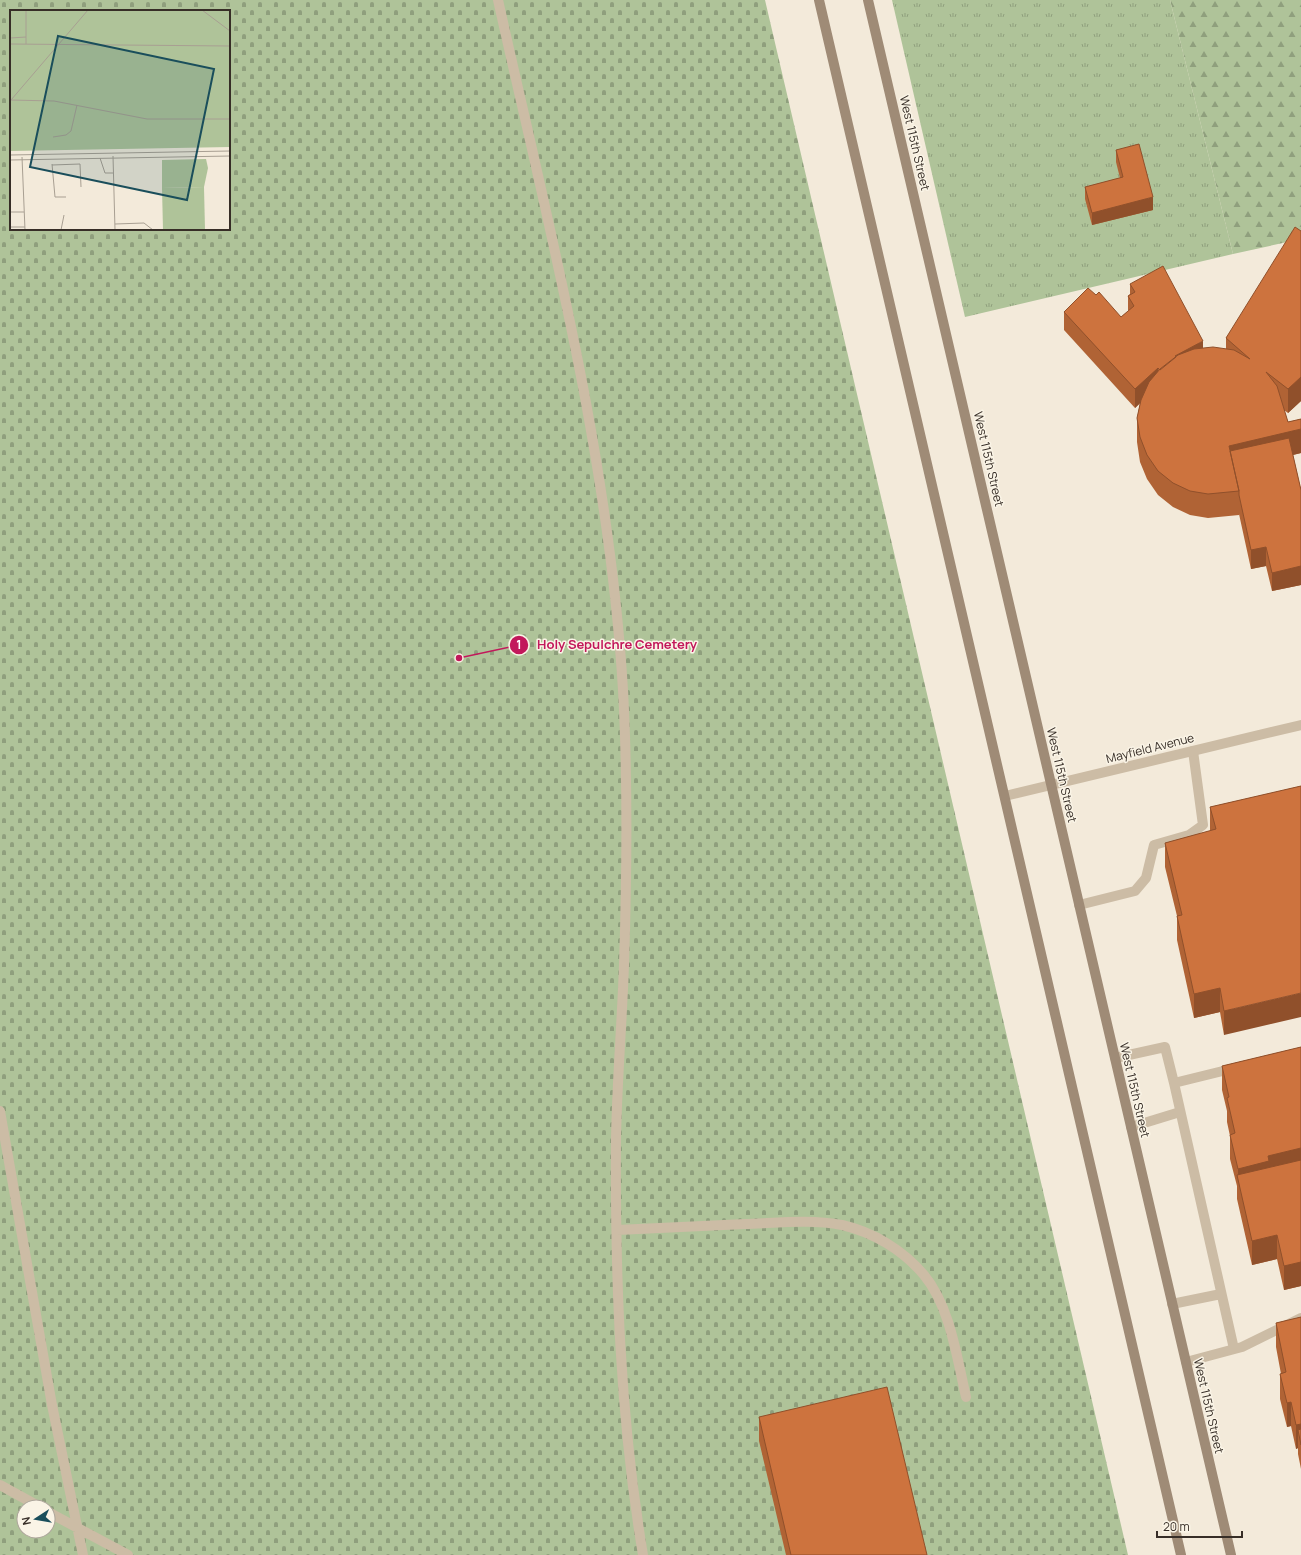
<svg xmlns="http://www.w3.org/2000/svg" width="1301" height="1555" viewBox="0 0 1301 1555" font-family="Manrope,sans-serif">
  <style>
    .forest { fill: url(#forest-firs) }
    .cemetery { fill: url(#cemetery-stones); fill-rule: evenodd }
    .park { fill: url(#park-tufts) }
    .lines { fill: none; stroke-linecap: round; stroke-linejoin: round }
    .lane { stroke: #ccbca5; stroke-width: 10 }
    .street { stroke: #ccbca5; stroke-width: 10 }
    .secondary { stroke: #9f8b76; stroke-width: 10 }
    .wall { fill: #b06335 }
    .shaded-wall { fill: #90502b }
    .building { fill: #cd733e; stroke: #90502b }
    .labels { text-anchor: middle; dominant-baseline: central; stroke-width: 3; stroke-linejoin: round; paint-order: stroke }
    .street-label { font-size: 12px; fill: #372e27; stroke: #faf4e6 }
    .inset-road { fill: none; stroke: #a89f92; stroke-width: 1 }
    .view { fill: #1a4e5b; fill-opacity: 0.15; stroke: #1a4e5b; stroke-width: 2 }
    .inset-edge { fill: none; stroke: #372e27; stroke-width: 2 }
    .leader { fill: none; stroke: #c2185b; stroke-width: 1.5 }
    .callout-dot { fill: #c2185b; stroke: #faf4e6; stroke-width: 1.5 }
    .mark-label { font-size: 12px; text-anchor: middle; font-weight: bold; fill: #fff }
    .callout-label { font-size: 13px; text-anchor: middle; font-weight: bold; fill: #c2185b; stroke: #faf4e6; stroke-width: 3; stroke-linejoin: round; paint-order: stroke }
  </style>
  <defs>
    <pattern id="forest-firs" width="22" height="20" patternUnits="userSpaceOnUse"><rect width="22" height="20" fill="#afc399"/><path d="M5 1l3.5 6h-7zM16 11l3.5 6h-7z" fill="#8f9f7d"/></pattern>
    <pattern id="cemetery-stones" width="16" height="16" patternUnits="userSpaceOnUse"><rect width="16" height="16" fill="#afc399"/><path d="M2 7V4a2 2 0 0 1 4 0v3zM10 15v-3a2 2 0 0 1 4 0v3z" fill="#8f9f7d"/></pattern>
    <pattern id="park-tufts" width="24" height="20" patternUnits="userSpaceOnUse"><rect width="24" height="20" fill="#afc399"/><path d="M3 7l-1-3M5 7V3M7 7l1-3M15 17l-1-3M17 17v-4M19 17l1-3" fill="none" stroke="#8f9f7d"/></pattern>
  </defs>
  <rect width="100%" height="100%" fill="#f3eada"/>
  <!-- forest -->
  <path class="forest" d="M1170,0h131v239l-68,15z"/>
  <!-- cemetery -->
  <path class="cemetery" d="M0,0h765l363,1555h-1128zM11,11h218v218h-218zM24,1507h24v24h-24z"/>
  <!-- park -->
  <path class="park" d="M892,0h278l63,254 -268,63z"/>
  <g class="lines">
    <!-- lane -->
    <path class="lane" d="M498,0c51,228 111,456 125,690 5,91 4,183 1,275 -2,58 -7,116 -8,174 -1,138 4,279 27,416
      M1079,905l56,-14 11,-13 8,-33 35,-10 14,-10 -10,-74
      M1115,1058l50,-11 9,36
      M0,1111l52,294 31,150
      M1131,1127l49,-15
      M617,1230c43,-2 85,-4 128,-6 32,-1 65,-5 97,1 31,7 61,25 82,50 26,31 33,83 42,122
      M1172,1304l49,-10
      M1234,1349l-60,-266 61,-15
      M1186,1362l56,-15 59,-29
      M0,1485l40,22
      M48,1512l80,43"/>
    <!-- street -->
    <path class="street" d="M1005,796l296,-71"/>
    <!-- secondary -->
    <path class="secondary" d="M819,0l362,1555
      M868,0l363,1555"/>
  </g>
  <!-- wall -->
  <path class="wall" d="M1116,150l37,60 -61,15 -7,-26v-12l35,-9 -4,-16z
    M1301,231v170l-13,12 -4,-3 4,12 13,-3v34l-8,2 8,35v95l-29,6 -6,-25 -15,3 -12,-55v1l-31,3 -18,-3 -17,-8 -15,-12 -11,-16 -7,-17 -3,-20v-24l3,-15 -5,5 -71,-78v-18l32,-17 25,22 7,-6v-15l2,-2v-10l73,64 23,1v-11z
    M1301,786l-77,249 -4,-23 -26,6 -17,-78v-24l-12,-49v-24l45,-12v-24z
    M1301,1047v239l-17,4 -7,-31 -25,6 -15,-66v-13l-7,-27v-23l-3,-14v-11l-5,-21v-24z
    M1301,1317v152l-3,-15v-6l-2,1 -5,-23 -4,1 -7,-28v-25h1l-5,-27v-24z
    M759,1417l168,138h-141l-27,-114z"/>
  <!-- shaded-wall -->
  <path class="shaded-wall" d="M1153,197v13l-61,15v-12z
    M1203,341v18l-25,20 -3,-23z
    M1158,368v18l-23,22v-19z
    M1301,377v24l-13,12v-24z
    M1301,429v24l-68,16 -4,-23z
    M1266,547v19l-15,3v-19z
    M1301,566v19l-29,6v-18z
    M1220,988v24l-26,6v-24z
    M1301,993v24l-77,18v-24z
    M1301,1148v24l-63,10v-13l30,-13z
    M1277,1235v24l-25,6v-24z
    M1301,1262v24l-17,4v-24z
    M1291,1402v24l-4,1v-24z
    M1301,1424v21l-3,-15v18l-2,1v-24z"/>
  <!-- building -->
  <path class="building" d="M1139,144l14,53 -61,16 -7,-26 38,-10 -7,-27z
    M1295,227l6,4v146l-13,12 -22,-17 11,14 11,36 13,-3v10l-72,17 10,45 -31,3 -18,-3 -17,-8 -15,-12 -11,-16 -7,-18 -3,-19 4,-18 8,-18 11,-13 18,-14 16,-6 19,-2 21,3 16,9 -24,-21z
    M1163,266l40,75 -28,15 1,1 -16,13 -2,-2 -23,21 -71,-77 24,-24 8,7 3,-3 22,25 13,-11 -6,-10 7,-4 -5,-8z
    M1289,438l12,52v76l-29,7 -6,-26 -15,3 -12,-55v-4l-9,-40z
    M1301,786v207l-77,18 -4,-23 -26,6 -17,-78 5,-1 -17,-72 51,-14 -6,-22z
    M1301,1047v101l-33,8 1,5 -31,8 -8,-34 5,-2 -8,-35 2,-1 -7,-31z
    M1301,1160v102l-17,4 -7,-31 -25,6 -15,-66z
    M1301,1317v107l-5,1 -5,-23 -4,1 -7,-29 6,-2 -10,-49z
    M887,1387l40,168h-136l-32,-138z
    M1301,1429v16l-3,-15z"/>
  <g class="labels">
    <!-- street labels -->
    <g class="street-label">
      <text transform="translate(915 143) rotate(77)">West 115th Street</text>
      <text transform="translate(989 459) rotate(77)">West 115th Street</text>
      <text transform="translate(1150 748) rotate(-14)">Mayfield Avenue</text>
      <text transform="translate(1062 775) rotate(77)">West 115th Street</text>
      <text transform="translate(1135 1090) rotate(77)">West 115th Street</text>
      <text transform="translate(1209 1406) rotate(77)">West 115th Street</text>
    </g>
  </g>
  <!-- overview -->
  <g transform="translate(10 10)">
    <rect width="220" height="220" fill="#f3eada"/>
    <path d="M194,177l1,43h-42l-1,-42z" fill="#afc399"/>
    <path d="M0,0h220v137l-220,4z" fill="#afc399"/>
    <path d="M196,149l2,9 -4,19 -42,1v-28z" fill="#afc399"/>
    <path class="inset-road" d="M16,0v34M192,0l28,21M0,28l16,-1M0,34l220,2M0,90l44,1 93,18h83M1,90l77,-90M43,127l13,-2 5,-4 6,-26M0,145l220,-4M103,146l2,74M12,147l3,73M90,148l5,15h8M0,150l220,-4M42,154l3,33h11M42,155l28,-1 1,23M0,202h14M105,214l29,-1 9,7M0,217h15M51,220l3,-15"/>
    <path class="view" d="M48,26l156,33 -27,131 -157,-33z"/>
    <rect width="220" height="220" class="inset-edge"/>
  </g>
  <!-- callouts -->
  <path class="leader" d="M459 658L519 645"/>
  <g class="callout-dot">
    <circle cx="459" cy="658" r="4"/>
    <circle cx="519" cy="645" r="10"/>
  </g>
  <g class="mark-label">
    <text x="519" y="649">1</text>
  </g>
  <g class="callout-label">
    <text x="617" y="649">Holy Sepulchre Cemetery</text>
  </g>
  <!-- north arrow -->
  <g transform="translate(36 1519) rotate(258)"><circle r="19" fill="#faf4e6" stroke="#aca59a"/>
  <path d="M0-3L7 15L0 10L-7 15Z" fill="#1a4e5b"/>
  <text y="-6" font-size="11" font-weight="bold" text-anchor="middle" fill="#372e27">N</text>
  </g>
  <!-- scale -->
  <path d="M1157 1531v6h85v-6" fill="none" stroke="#372e27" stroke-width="2"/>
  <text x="1163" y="1531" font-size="12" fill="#372e27" stroke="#faf4e6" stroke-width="3" paint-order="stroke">20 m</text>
</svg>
